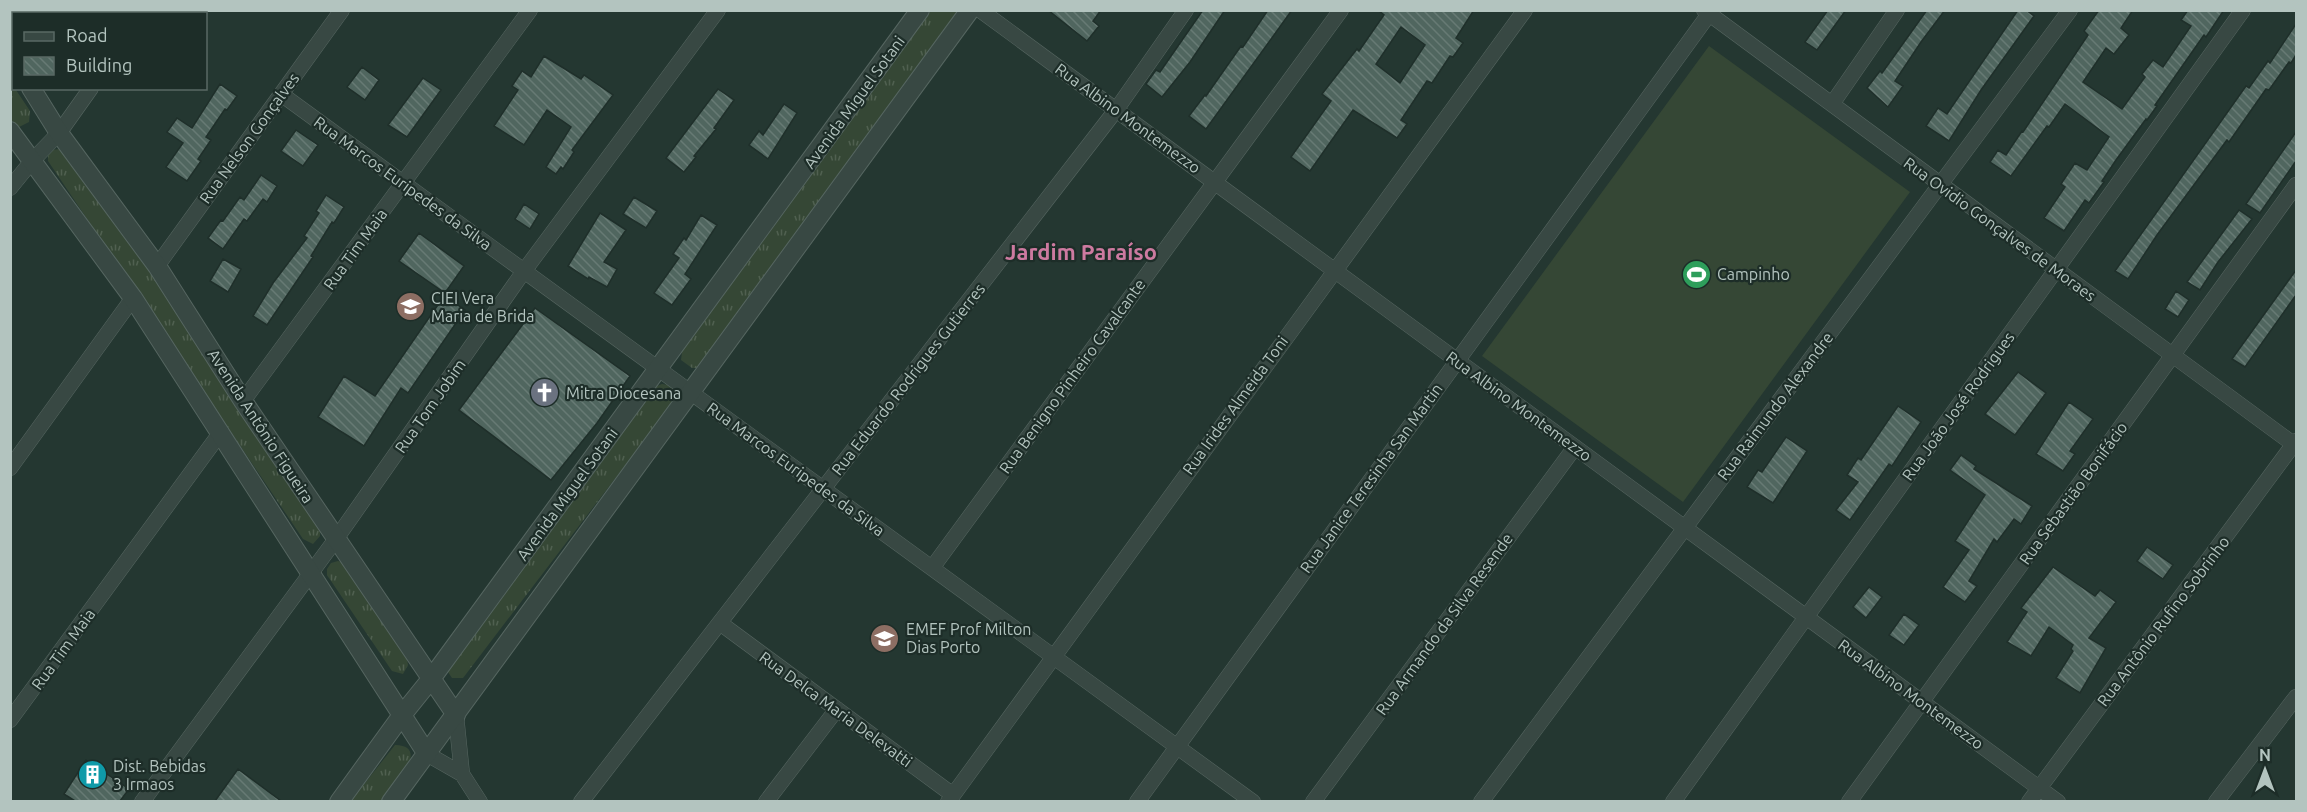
<svg xmlns="http://www.w3.org/2000/svg" width="2307" height="812" viewBox="0 0 2307 812" font-family="Ubuntu,sans-serif">
  <style>
    .grass { fill: url(#grass-tufts) }
    .pitch { fill: #354735 }
    .building { fill: url(#building-back-hatch); stroke: #1f2f2a; stroke-width: 1.5; fill-rule: evenodd }
    .lines { fill: none; stroke-linecap: round; stroke-linejoin: round }
    .minor-casing { stroke: #566661; stroke-width: 16 }
    .tertiary-casing { stroke: #566661; stroke-width: 20 }
    .minor { stroke: #384843; stroke-width: 15 }
    .tertiary { stroke: #384843; stroke-width: 18 }
    .labels { text-anchor: middle; dominant-baseline: central; stroke-width: 4.5; stroke-linejoin: round; paint-order: stroke }
    .street-label { font-size: 16px; fill: #b3c4bf; stroke: #1d2d28 }
    .poi-label { font-size: 16px; fill: #b3c4bf; stroke: #1d2d28; text-anchor: start }
    .district-label { font-size: 22px; font-weight: bold; fill: #cd7aa0; stroke: #1d2d28 }
  </style>
  <defs>
    <pattern id="grass-tufts" width="24" height="20" patternUnits="userSpaceOnUse" patternTransform="scale(1.5)"><rect width="24" height="20" fill="#354735"/><path d="M3 7l-1-3M5 7V3M7 7l1-3M15 17l-1-3M17 17v-4M19 17l1-3" fill="none" stroke="#506050"/></pattern>
    <pattern id="building-back-hatch" width="6" height="6" patternUnits="userSpaceOnUse" patternTransform="scale(1.5)"><rect width="6" height="6" fill="#50665f"/><path d="M-1 5l2 2M0 0l6 6M5-1l2 2" fill="none" stroke="#677a74"/></pattern>
  </defs>
  <rect width="100%" height="100%" fill="#243731"/>
  <!-- grass -->
  <path class="grass" d="M931,11h26l-1,8 -257,349h-7l-11,-8 2,-15z
    M10,81l20,30 -1,11 -10,5 -8,-7z
    M59,149l96,129 165,251v7l-7,8 -10,-5 -255,-378v-7l4,-4z
    M662,384l6,1 5,4 2,11 -212,278h-11l-6,-9 1,-6 210,-277z
    M338,561l6,2 63,96 1,6 -5,9 -11,-3 -65,-96v-6l4,-6z
    M395,745c38,1 -4,44 -13,56l-32,1z"/>
  <!-- pitch -->
  <path class="pitch" d="M1709,46l201,146 -227,310 -201,-146z"/>
  <!-- building -->
  <path class="building" d="M1048,10h53l-8,11 6,5 -12,15z
    M1203,10h22l-35,52 -28,35 -16,-13 10,-14 4,2z
    M1268,10h24l-86,119 -17,-13 16,-21 1,1 35,-50 2,1z
    M1378,10h96l-18,28 7,5 -10,14 -3,-1 -18,27 -5,-2 -26,39 6,4 -10,14 -44,-28 -43,61 -19,-14 40,-56 -9,-7 35,-45 2,2 25,-36zM1401,27l24,18 -25,38 -24,-19z
    M1828,10h18l-29,40 -12,-8z
    M1927,10h18l-24,32 -26,39 8,5 -15,21 -21,-19 13,-17 2,2z
    M2018,10h8l8,6 -53,74 -32,51 -23,-15 12,-18 9,6z
    M2099,10h34l-12,18 8,7 -15,19 -8,-6 -23,34 39,27 23,-32 -3,-3 11,-14 10,7 28,-41 -10,-6 7,-10h36l-18,27 -2,-2 -49,70 2,1 -10,14 -1,-1 -30,41 -14,21 2,1 -15,21 -4,-3 -21,31 -20,-13 21,-31 -4,-3 14,-21 12,7 22,-33 -44,-33 -16,23 -2,-1 -36,50 -21,-14 8,-12 8,5 16,-24 1,1 65,-97 -4,-4z
    M2296,24v31l-5,8 -2,-1 -20,28 -3,-1 -37,53 -2,-2 -70,95 -29,44 -13,-8 131,-185 3,2 19,-27 2,2z
    M544,56l37,23 3,-4 29,20 -41,55 2,2 -11,17 -2,-2 -5,7 -10,-7 25,-40 -24,-17 -23,35 -30,-19 24,-36 -6,-4 10,-15 9,6z
    M362,67l17,13 -14,20 -18,-13z
    M423,78l18,12 -34,47 -19,-12z
    M220,84l17,12 -10,14 -2,-1 -19,28 5,3 -13,19 3,2 -14,20 -21,-14 17,-24 -16,-11 10,-14 15,10z
    M718,89l16,11 -20,28 2,1 -22,27 2,1 -12,15 -18,-14z
    M784,104l13,9 -29,46 -19,-14 10,-14 4,4z
    M296,130l22,15 -15,21 -22,-15z
    M2296,132v29l-36,52 -14,-9z
    M261,175l16,11 -10,16 -4,-3 -16,22 -3,-2 -21,30 -15,-11 13,-18 2,1 17,-24 4,3z
    M326,195l18,12 -10,16 -2,-1 -21,34 2,1 -46,68 -14,-9 20,-33 34,-45 -3,-2 15,-23 -3,-2z
    M634,197l23,14 -11,17 -23,-14z
    M524,204l15,10 -9,15 -15,-10z
    M2239,210l13,9 -34,43 -18,28 -13,-8z
    M600,213l26,17 -22,32 13,7 -10,18 -18,-10 -1,2 -20,-13z
    M701,215l16,10 -32,49 6,5 -19,26 -18,-12 25,-35 -6,-4 11,-16 2,2z
    M419,233l45,33 -19,27 -46,-32z
    M223,259l18,10 -13,23 -18,-11z
    M2296,270v25l-51,72 -13,-8z
    M2176,291l13,9 -11,17 -13,-8z
    M444,296l21,14 -57,83 -7,-5 -37,58 -46,-29 26,-41 31,20z
    M535,308l95,68 -33,47 -46,57 -92,-70z
    M2018,372l28,21 -31,42 -30,-21z
    M2069,402l24,17 -23,32 5,3 -12,17 -27,-17z
    M1898,406l23,16 -29,44 -3,-2 -39,56 -14,-10 22,-28 -11,-7 11,-17 3,2z
    M1786,437l21,14 -34,52 -26,-16 11,-17 4,2z
    M1961,455l15,11 -2,3 58,37 -11,18 -7,-5 -17,23 -3,-3 -25,42 8,5 -12,16 -22,-15 26,-37 -14,-9 30,-46 -35,-25z
    M2147,547l26,18 -10,14 -26,-18z
    M2053,567l42,29 5,-6 16,12 -27,36 17,10 -26,45 -24,-15 17,-27 -2,-2 2,-4 -24,-18 -18,29 -24,-14 20,-30 -6,-4z
    M1869,587l13,10 -16,21 -13,-11z
    M1904,614l15,11 -15,20 -15,-10z
    M86,760l43,29 -9,12h-45l-11,-7z
    M238,769l43,32h-66z"/>
  <g class="lines">
    <defs>
      <path id="minor" d="M980,10l1078,792
        M1704,10l592,436
        M146,14l2,-4
        M281,94l972,708
        M1832,104l65,-94
        M10,188l22,-27 27,-28 32,-45
        M157,266l185,-256
        M243,401l287,-391
        M10,468l123,-170
        M932,568l409,-558
        M720,623l233,172
        M456,715l6,59 18,28
        M10,720l211,-288
        M427,754l35,20
        M142,802l194,-263 188,-268 194,-261
        M581,802l535,-692 70,-100
        M766,802l71,-93
        M948,802l577,-792
        M1137,802l575,-792
        M1313,802l262,-355
        M1481,802l589,-792
        M1673,802l570,-792
        M1849,802l447,-617
        M2029,802l267,-361
        M2216,802l80,-105"/>
      <path id="tertiary" d="M10,57l4,4
        M31,88l28,45 98,133 86,135 213,314
        M10,131l123,167 294,456
        M339,802l63,-87 29,-36 489,-669
        M391,802l579,-792"/>
    </defs>
    <!-- minor casing -->
    <use href="#minor" class="minor-casing"/>
    <!-- tertiary casing -->
    <use href="#tertiary" class="tertiary-casing"/>
    <!-- minor -->
    <use href="#minor" class="minor"/>
    <!-- tertiary -->
    <use href="#tertiary" class="tertiary"/>
  </g>
  <!-- icons -->
  <defs>
    <symbol id="stadium-disc" viewBox="-11 -11 22 22"><circle r="9.5" fill="#2e9e5b" stroke="#1d2d28"/><path d="M0-5a6.5 5 0 1 0 0 10a6.5 5 0 1 0 0-10ZM-3.5-1.8h7v3.6h-7Z" fill="#fff"/></symbol>
    <symbol id="school-disc" viewBox="-11 -11 22 22"><circle r="9.5" fill="#8d6e63" stroke="#1d2d28"/><path d="M0-5L7-2L0 1L-7-2ZM-4 1L0 2.5L4 1V4Q0 6-4 4Z" fill="#fff"/></symbol>
    <symbol id="church-disc" viewBox="-11 -11 22 22"><circle r="9.5" fill="#6b7280" stroke="#1d2d28"/><path d="M-1.2-6h2.4v3.5h3.3v2.4h-3.3V6h-2.4V-.1h-3.3v-2.4h3.3Z" fill="#fff"/></symbol>
    <symbol id="building-disc" viewBox="-11 -11 22 22"><circle r="9.5" fill="#0f9aa8" stroke="#1d2d28"/><path d="M-4-6H4V6H1V3H-1V6H-4ZM-2.5-4.3h1.7v1.8h-1.7ZM.8-4.3h1.7v1.8H.8ZM-2.5-1h1.7V.8h-1.7ZM.8-1h1.7V.8H.8Z" fill="#fff"/></symbol>
  </defs>
  <g fill-rule="evenodd">
    <use href="#stadium-disc" x="1680" y="258" width="33" height="33"/>
    <use href="#school-disc" x="394" y="290" width="33" height="33"/>
    <use href="#church-disc" x="528" y="376" width="33" height="33"/>
    <use href="#school-disc" x="868" y="622" width="33" height="33"/>
    <use href="#building-disc" x="76" y="758" width="33" height="33"/>
  </g>
  <g class="labels">
    <!-- street labels -->
    <g class="street-label">
      <text transform="translate(854 102) rotate(-54)">Avenida Miguel Sotani</text>
      <text transform="translate(1128 118) rotate(36)">Rua Albino Montemezzo</text>
      <text transform="translate(249 138) rotate(-54)">Rua Nelson Gonçalves</text>
      <text transform="translate(403 183) rotate(36)">Rua Marcos Euripedes da Silva</text>
      <text transform="translate(2000 229) rotate(36)">Rua Ovidio Gonçalves de Moraes</text>
      <text transform="translate(355 249) rotate(-54)">Rua Tim Maia</text>
      <text transform="translate(1072 376) rotate(-54)">Rua Benigno Pinheiro Cavalcante</text>
      <text transform="translate(908 379) rotate(-52)">Rua Eduardo Rodrigues Gutierres</text>
      <text transform="translate(1235 405) rotate(-54)">Rua Irides Almeida Toni</text>
      <text transform="translate(430 406) rotate(-55)">Rua Tom Jobim</text>
      <text transform="translate(1519 406) rotate(36)">Rua Albino Montemezzo</text>
      <text transform="translate(1775 406) rotate(-53)">Rua Raimundo Alexandre</text>
      <text transform="translate(1958 406) rotate(-54)">Rua João José Rodrigues</text>
      <text transform="translate(261 426) rotate(57)">Avenida Antônio Figueira</text>
      <text transform="translate(796 469) rotate(36)">Rua Marcos Euripedes da Silva</text>
      <text transform="translate(1371 478) rotate(-54)">Rua Janice Teresinha San Martin</text>
      <text transform="translate(2073 493) rotate(-54)">Rua Sebastião Bonifácio</text>
      <text transform="translate(567 494) rotate(-54)">Avenida Miguel Sotani</text>
      <text transform="translate(2163 621) rotate(-53)">Rua Antônio Rufino Sobrinho</text>
      <text transform="translate(1444 624) rotate(-54)">Rua Armando da Silva Resende</text>
      <text transform="translate(63 649) rotate(-54)">Rua Tim Maia</text>
      <text transform="translate(1911 694) rotate(36)">Rua Albino Montemezzo</text>
      <text transform="translate(836 709) rotate(36)">Rua Delca Maria Delevatti</text>
    </g>
    <!-- poi labels -->
    <g class="poi-label">
      <text x="1717" y="274">Campinho</text>
      <text x="431" y="298">CIEI Vera<tspan x="431" dy="18">Maria de Brida</tspan></text>
      <text x="566" y="393">Mitra Diocesana</text>
      <text x="906" y="629">EMEF Prof Milton<tspan x="906" dy="18">Dias Porto</tspan></text>
      <text x="113" y="766">Dist. Bebidas<tspan x="113" dy="18">3 Irmaos</tspan></text>
    </g>
    <!-- district labels -->
    <g class="district-label">
      <text x="1081" y="251">Jardim Paraíso</text>
    </g>
  </g>
  <!-- border -->
  <rect width="2307" height="812" fill="none" stroke="#b3c4bf" stroke-width="24"/>
  <!-- legend -->
  <rect x="12" y="12" width="195" height="78" fill="#1d2d28" stroke="#596964" stroke-width="1.5"/>
  <rect x="24" y="32" width="30" height="9" fill="#384843" stroke="#596964" stroke-width="1.5"/>
  <text x="66" y="42" font-size="18" fill="#b3c4bf">Road</text>
  <rect x="24" y="57" width="30" height="18" fill="url(#building-back-hatch)" stroke="#596964" stroke-width="1.5"/>
  <text x="66" y="72" font-size="18" fill="#b3c4bf">Building</text>
  <!-- north arrow -->
  <g transform="translate(2265 770)" stroke="#1d2d28" stroke-width="4.5" paint-order="stroke">
  <path d="M0-4.5L10 22L0 15L-10 22Z" fill="#b3c4bf"/>
  <text y="-9" font-size="16" font-weight="bold" text-anchor="middle" fill="#b3c4bf">N</text>
  </g>
</svg>
